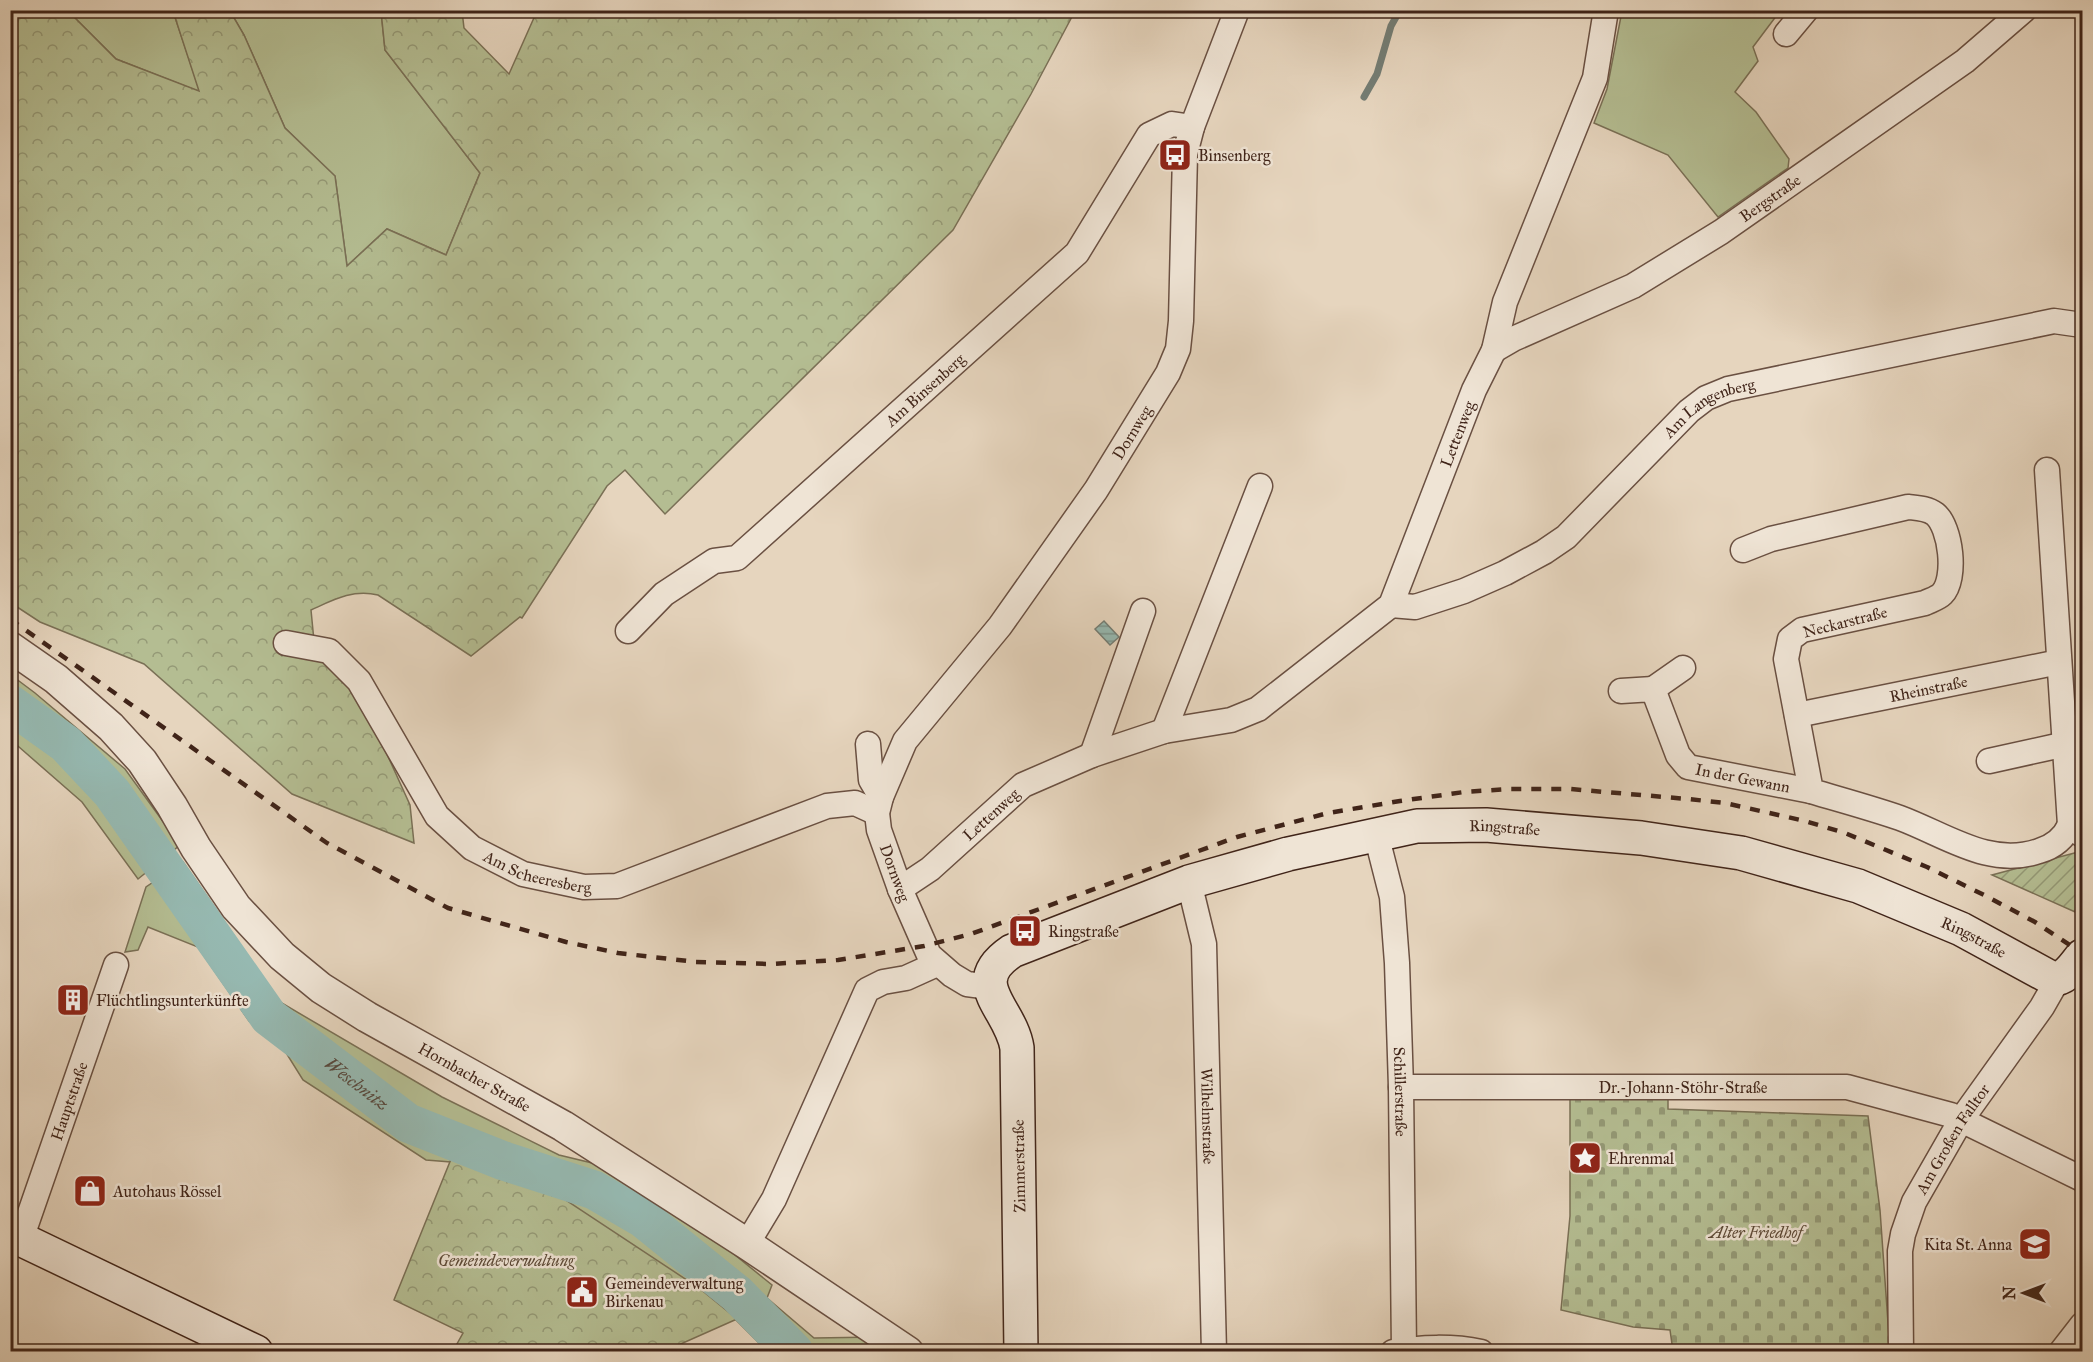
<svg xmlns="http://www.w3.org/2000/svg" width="2093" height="1362" viewBox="0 0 2093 1362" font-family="'IM FELL Great Primer',serif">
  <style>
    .grass { fill: #b4bd92; stroke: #7a7056; stroke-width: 1.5 }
    .forest { fill: url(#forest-crowns); stroke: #7a7056; stroke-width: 1.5 }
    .cemetery { fill: url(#cemetery-stones); stroke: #7a7056; stroke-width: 1.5 }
    .garden { fill: url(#garden-furrows); stroke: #7a7056; stroke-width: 1.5 }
    .water { fill: url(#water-rules); stroke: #747d74; stroke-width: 1.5 }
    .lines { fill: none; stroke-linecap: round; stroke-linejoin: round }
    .stream { stroke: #747d74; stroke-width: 7 }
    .river { stroke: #96b9b1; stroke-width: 39 }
    .minor-casing { stroke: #6a5042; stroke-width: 27 }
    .tertiary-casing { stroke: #6a5042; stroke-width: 33 }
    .secondary-casing { stroke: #402419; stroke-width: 36 }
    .minor { stroke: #efe4d5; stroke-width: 24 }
    .tertiary { stroke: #efe4d5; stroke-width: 30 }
    .secondary { stroke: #efe4d5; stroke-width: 33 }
    .rail { stroke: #402419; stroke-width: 4.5; stroke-dasharray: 10 10; stroke-linecap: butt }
    .labels { text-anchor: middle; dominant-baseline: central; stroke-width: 5; stroke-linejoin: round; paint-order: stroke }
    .poi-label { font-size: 16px; fill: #402419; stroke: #efe4d5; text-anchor: start }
    .street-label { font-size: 16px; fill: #402419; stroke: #efe4d5 }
    .park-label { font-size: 16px; font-style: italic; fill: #5d4a37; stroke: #efe4d5 }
    .water-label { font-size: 18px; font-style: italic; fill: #56493f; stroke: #efe4d5 }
  </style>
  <defs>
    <pattern id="forest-crowns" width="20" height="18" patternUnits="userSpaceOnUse" patternTransform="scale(1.5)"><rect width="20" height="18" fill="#b4bd92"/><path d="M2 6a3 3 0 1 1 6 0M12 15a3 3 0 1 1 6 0" fill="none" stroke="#949976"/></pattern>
    <pattern id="cemetery-stones" width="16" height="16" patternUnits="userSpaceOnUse" patternTransform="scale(1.5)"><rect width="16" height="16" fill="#b4bd92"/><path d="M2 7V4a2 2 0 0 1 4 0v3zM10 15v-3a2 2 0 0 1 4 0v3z" fill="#949976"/></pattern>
    <pattern id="garden-furrows" width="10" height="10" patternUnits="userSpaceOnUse" patternTransform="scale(1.5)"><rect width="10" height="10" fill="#b4bd92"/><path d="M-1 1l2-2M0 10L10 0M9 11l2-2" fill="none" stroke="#949976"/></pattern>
    <pattern id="water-rules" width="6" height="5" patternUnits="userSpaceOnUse" patternTransform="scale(1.5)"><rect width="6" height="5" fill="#96b9b1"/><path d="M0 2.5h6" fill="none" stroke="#7c968f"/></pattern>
  </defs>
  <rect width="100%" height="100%" fill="#e6d5be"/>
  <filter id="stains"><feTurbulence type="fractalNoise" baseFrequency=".00333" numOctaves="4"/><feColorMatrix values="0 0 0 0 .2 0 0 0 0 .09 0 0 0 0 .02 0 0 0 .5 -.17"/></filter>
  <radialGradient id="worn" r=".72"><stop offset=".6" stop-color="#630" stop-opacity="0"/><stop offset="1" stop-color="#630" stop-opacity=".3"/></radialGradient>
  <!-- grass -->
  <path class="grass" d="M68,11h105l27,81 -84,-33z
    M230,11h151l4,39 95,123 -34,82 -59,-26 -40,37 -12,-90 -50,-48 -41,-93z
    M1622,11h158l-27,36 5,14 -23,31 21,20 33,47 -1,9 -70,49 -50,-62 -74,-32 13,-34z
    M11,675l24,18 90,76 55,76 -42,34 -56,-77 -71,-62z
    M183,862l97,140 162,95 117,58 58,14 86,60 69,56 -5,13 47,40 63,-1 1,14h-111l-44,-44 -222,-141 -75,-6 -123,-80 -23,-37 -31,-22 -51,-74 -50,-20 -10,23 -13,2 21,-65z"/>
  <!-- forest -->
  <path class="forest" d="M10,11h58l48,48 83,32 -26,-80h57l14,24 41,93 50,48 12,90 40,-37 59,26 34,-82 -95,-123 -4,-39h81l2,17 45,46 28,-63h538l-44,83 -78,136 -288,284 -40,-44 -18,16 -85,132 -2,-1 -49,39 -93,-61c-26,-6 -45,5 -67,15l3,31 39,38 57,126 4,38 -122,-49 -148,-130 -104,-42 -29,-19z
    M462,1132l28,10 71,55 138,91 38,31 -72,32h-212l10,-18 -69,-33z"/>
  <!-- cemetery -->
  <path class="cemetery" d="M1668,1092v17l200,7 12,94 10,141h-217l-3,-21 -37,-3 -72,-17 9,-94v-123z"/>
  <!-- garden -->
  <path class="garden" d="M2082,851v64l-90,-40z"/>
  <!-- water -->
  <path class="water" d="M1104,621l15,16 -9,8 -15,-16z"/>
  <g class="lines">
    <!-- stream -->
    <path class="stream" d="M1364,97l13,-23 14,-48 9,-16"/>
    <!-- river -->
    <path class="river" id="s1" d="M10,704l56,40 46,49 157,224 139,106 96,38 90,29 50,29 93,75 57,58"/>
    <defs>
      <g id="minor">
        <path d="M1786,34l20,-24"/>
        <path id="s2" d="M1494,350l19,-11 120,-53 88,-54 244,-171 59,-51"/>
        <path d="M2047,470l23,355 12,10"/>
        <path d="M1743,550l28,-11 137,-32c9,1 19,1 27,7 16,13 22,65 7,80 -4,4 -11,6 -17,9l-123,27 -12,9 -4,20 25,132c30,9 60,17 89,27 46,17 89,50 139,33 14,-4 25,-13 31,-26"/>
        <path id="s3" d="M1391,605l24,2 49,-16 41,-18 39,-21 22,-15 123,-126 17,-13 22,-9 326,-68 28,4"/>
        <path id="s4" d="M628,631l36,-37 50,-33 23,-3 340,-305 72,-118 23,-11 20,3"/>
        <path id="s5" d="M286,643l43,8 30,30 78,135 35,32 51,26 61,13 33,-1 210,-80 28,-3 22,10"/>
        <path d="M1653,689l30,-21"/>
        <path id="s6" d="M1621,691l32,-2 25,66 10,12 123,24"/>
        <path id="s7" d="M1797,715l262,-53"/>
        <path d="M1164,731l96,-245"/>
        <path d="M868,744l3,36 10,17"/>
        <path d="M1092,755l51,-144"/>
        <path d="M1989,761l77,-17"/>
        <path id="s8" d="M1376,834l16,63 5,66 4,124 3,263"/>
        <path id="s9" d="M1189,882l15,62 10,408"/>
        <path id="s10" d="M900,889l30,-20 93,-84 69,-30 72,-24 67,-11 27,-11 133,-104 83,-215 20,-40 11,-48 90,-224 11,-68"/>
        <path id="s11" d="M990,987l-23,-3 -15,-9 -23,-20 -29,-66 -21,-59 -2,-17 4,-16 24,-56 95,-115 96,-136 72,-117 10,-24 3,-28 4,-167 7,-27 45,-117"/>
        <path id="s12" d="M1401,1087h446l104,28 131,64"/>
        <path id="s13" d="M21,1239l95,-274"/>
        <path d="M747,1244l27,-45 93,-209 16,-8 23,-4 31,-14"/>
        <path d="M1393,1352c27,-5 60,-6 88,0"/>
        <path id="s14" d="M1901,1352l-1,-101 3,-17 11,-32 47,-82 81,-113 16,-28"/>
        <path d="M2061,1352l21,-27"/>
      </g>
      <g id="tertiary">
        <path id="s15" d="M10,647l46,32 55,48 31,34 30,45 24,42 40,59 46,49 39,32 46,29 196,109 184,118 161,108"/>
      </g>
      <g id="secondary">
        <path d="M10,1234l246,118"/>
        <path id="s16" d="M1021,1352l-4,-304c-6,-40 -54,-64 -5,-97l177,-69 99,-28 129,-28 69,-1 155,13 100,15 117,33 103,43 92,50c14,0 21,-14 29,-23"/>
      </g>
    </defs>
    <!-- minor casing -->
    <use href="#minor" class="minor-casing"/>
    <!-- tertiary casing -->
    <use href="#tertiary" class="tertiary-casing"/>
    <!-- secondary casing -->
    <use href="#secondary" class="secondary-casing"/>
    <!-- minor -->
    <use href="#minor" class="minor"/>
    <!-- tertiary -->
    <use href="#tertiary" class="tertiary"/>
    <!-- secondary -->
    <use href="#secondary" class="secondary"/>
    <!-- rail -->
    <path class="rail" d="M10,619l317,224 121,65 118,34 52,11 78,9 74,2 68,-4 86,-14 47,-12 266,-97 91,-24 72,-12 64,-9 46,-3h60l118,10 37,4 80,18 40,12 82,34 57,28 51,27 47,31"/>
  </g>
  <!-- icons -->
  <defs>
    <symbol id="bus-square" viewBox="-11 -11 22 22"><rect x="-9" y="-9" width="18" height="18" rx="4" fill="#8f2418" stroke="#efe4d5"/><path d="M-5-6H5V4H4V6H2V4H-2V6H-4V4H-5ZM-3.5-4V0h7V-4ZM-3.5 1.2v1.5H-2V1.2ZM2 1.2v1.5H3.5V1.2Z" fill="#fff"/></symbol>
    <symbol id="building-square" viewBox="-11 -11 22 22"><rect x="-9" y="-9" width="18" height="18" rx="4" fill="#8f2418" stroke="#efe4d5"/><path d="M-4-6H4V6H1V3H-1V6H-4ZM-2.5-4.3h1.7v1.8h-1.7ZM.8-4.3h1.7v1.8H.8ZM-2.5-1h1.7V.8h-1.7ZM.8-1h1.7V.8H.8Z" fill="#fff"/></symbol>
    <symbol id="sight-square" viewBox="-11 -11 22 22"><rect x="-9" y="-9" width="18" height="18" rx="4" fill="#8f2418" stroke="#efe4d5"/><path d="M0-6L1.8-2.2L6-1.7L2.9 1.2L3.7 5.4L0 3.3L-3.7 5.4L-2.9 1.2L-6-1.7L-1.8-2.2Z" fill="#fff"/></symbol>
    <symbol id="shop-square" viewBox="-11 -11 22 22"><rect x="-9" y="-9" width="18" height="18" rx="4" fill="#8f2418" stroke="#efe4d5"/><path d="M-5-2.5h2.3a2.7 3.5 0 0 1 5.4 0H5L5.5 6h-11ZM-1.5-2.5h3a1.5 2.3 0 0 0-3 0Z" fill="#fff"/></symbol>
    <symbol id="school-square" viewBox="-11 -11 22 22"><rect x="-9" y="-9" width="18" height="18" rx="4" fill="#8f2418" stroke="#efe4d5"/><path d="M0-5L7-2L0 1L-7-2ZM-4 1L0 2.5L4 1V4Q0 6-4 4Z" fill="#fff"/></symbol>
    <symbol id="civic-square" viewBox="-11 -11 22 22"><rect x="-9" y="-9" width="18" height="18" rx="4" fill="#8f2418" stroke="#efe4d5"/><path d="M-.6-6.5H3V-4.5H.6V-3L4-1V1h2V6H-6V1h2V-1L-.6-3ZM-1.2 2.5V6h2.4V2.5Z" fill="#fff"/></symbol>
  </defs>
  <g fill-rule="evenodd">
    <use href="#bus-square" x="1156" y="136" width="38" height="38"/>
    <use href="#bus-square" x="1006" y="912" width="38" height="38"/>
    <use href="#building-square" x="54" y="981" width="38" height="38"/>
    <use href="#sight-square" x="1566" y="1139" width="38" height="38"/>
    <use href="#shop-square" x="71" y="1172" width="38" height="38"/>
    <use href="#school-square" x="2016" y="1225" width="38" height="38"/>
    <use href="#civic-square" x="563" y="1273" width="38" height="38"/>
  </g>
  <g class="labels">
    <!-- poi labels -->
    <g class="poi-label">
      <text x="1198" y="155">Binsenberg</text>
      <text x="1048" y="931">Ringstraße</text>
      <text x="96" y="1000">Flüchtlingsunterkünfte</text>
      <text x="1608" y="1158">Ehrenmal</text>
      <text x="113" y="1191">Autohaus Rössel</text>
      <text x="2012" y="1244" text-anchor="end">Kita St. Anna</text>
      <text x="605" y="1283">Gemeindeverwaltung<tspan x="605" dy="18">Birkenau</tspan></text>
    </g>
    <!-- street labels -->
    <g class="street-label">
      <text stroke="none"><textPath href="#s2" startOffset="316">Bergstraße</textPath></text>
      <text stroke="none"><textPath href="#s4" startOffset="387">Am Binsenberg</textPath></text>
      <text stroke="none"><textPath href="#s3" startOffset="387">Am Langenberg</textPath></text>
      <text stroke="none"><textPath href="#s11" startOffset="684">Dornweg</textPath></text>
      <text stroke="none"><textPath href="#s10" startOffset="762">Lettenweg</textPath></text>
      <text transform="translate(1845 622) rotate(-14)">Neckarstraße</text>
      <text stroke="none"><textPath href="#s7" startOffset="134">Rheinstraße</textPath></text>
      <text stroke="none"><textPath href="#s6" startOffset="174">In der Gewann</textPath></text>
      <text stroke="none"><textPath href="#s10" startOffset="118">Lettenweg</textPath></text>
      <text stroke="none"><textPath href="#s16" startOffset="928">Ringstraße</textPath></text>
      <text stroke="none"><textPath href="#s5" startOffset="360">Am Scheeresberg</textPath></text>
      <text transform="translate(895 873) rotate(70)">Dornweg</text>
      <text stroke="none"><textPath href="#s16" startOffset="1414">Ringstraße</textPath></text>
      <text stroke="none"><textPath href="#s15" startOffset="644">Hornbacher Straße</textPath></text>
      <text stroke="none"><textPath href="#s12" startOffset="282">Dr.-Johann-Stöhr-Straße</textPath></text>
      <text stroke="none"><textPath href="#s8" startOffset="260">Schillerstraße</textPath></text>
      <text stroke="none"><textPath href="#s13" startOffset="146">Hauptstraße</textPath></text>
      <text stroke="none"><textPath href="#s9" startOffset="236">Wilhelmstraße</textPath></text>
      <text stroke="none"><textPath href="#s14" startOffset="226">Am Großen Falltor</textPath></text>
      <text transform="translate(1019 1166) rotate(-91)">Zimmerstraße</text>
    </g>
    <!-- park labels -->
    <g class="park-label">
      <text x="1756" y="1232">Alter Friedhof</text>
      <text x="506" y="1260">Gemeindeverwaltung</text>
    </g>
    <!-- water labels -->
    <g class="water-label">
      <text stroke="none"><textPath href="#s1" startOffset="520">Weschnitz</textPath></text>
    </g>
  </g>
  <!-- margin -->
  <rect width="2093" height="1362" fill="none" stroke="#e6d5be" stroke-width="36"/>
  <rect x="12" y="12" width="2069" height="1338" fill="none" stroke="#402419" stroke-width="3"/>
  <rect x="18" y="18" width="2057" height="1326" fill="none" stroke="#402419" stroke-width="1.5"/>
  <!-- north arrow -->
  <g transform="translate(2024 1293) rotate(270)" stroke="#efe4d5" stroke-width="4.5" paint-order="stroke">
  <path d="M0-4.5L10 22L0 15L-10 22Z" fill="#402419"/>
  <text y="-9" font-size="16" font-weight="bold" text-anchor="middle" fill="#402419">N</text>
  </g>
  <rect width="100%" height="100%" filter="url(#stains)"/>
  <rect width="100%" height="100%" fill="url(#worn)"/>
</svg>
